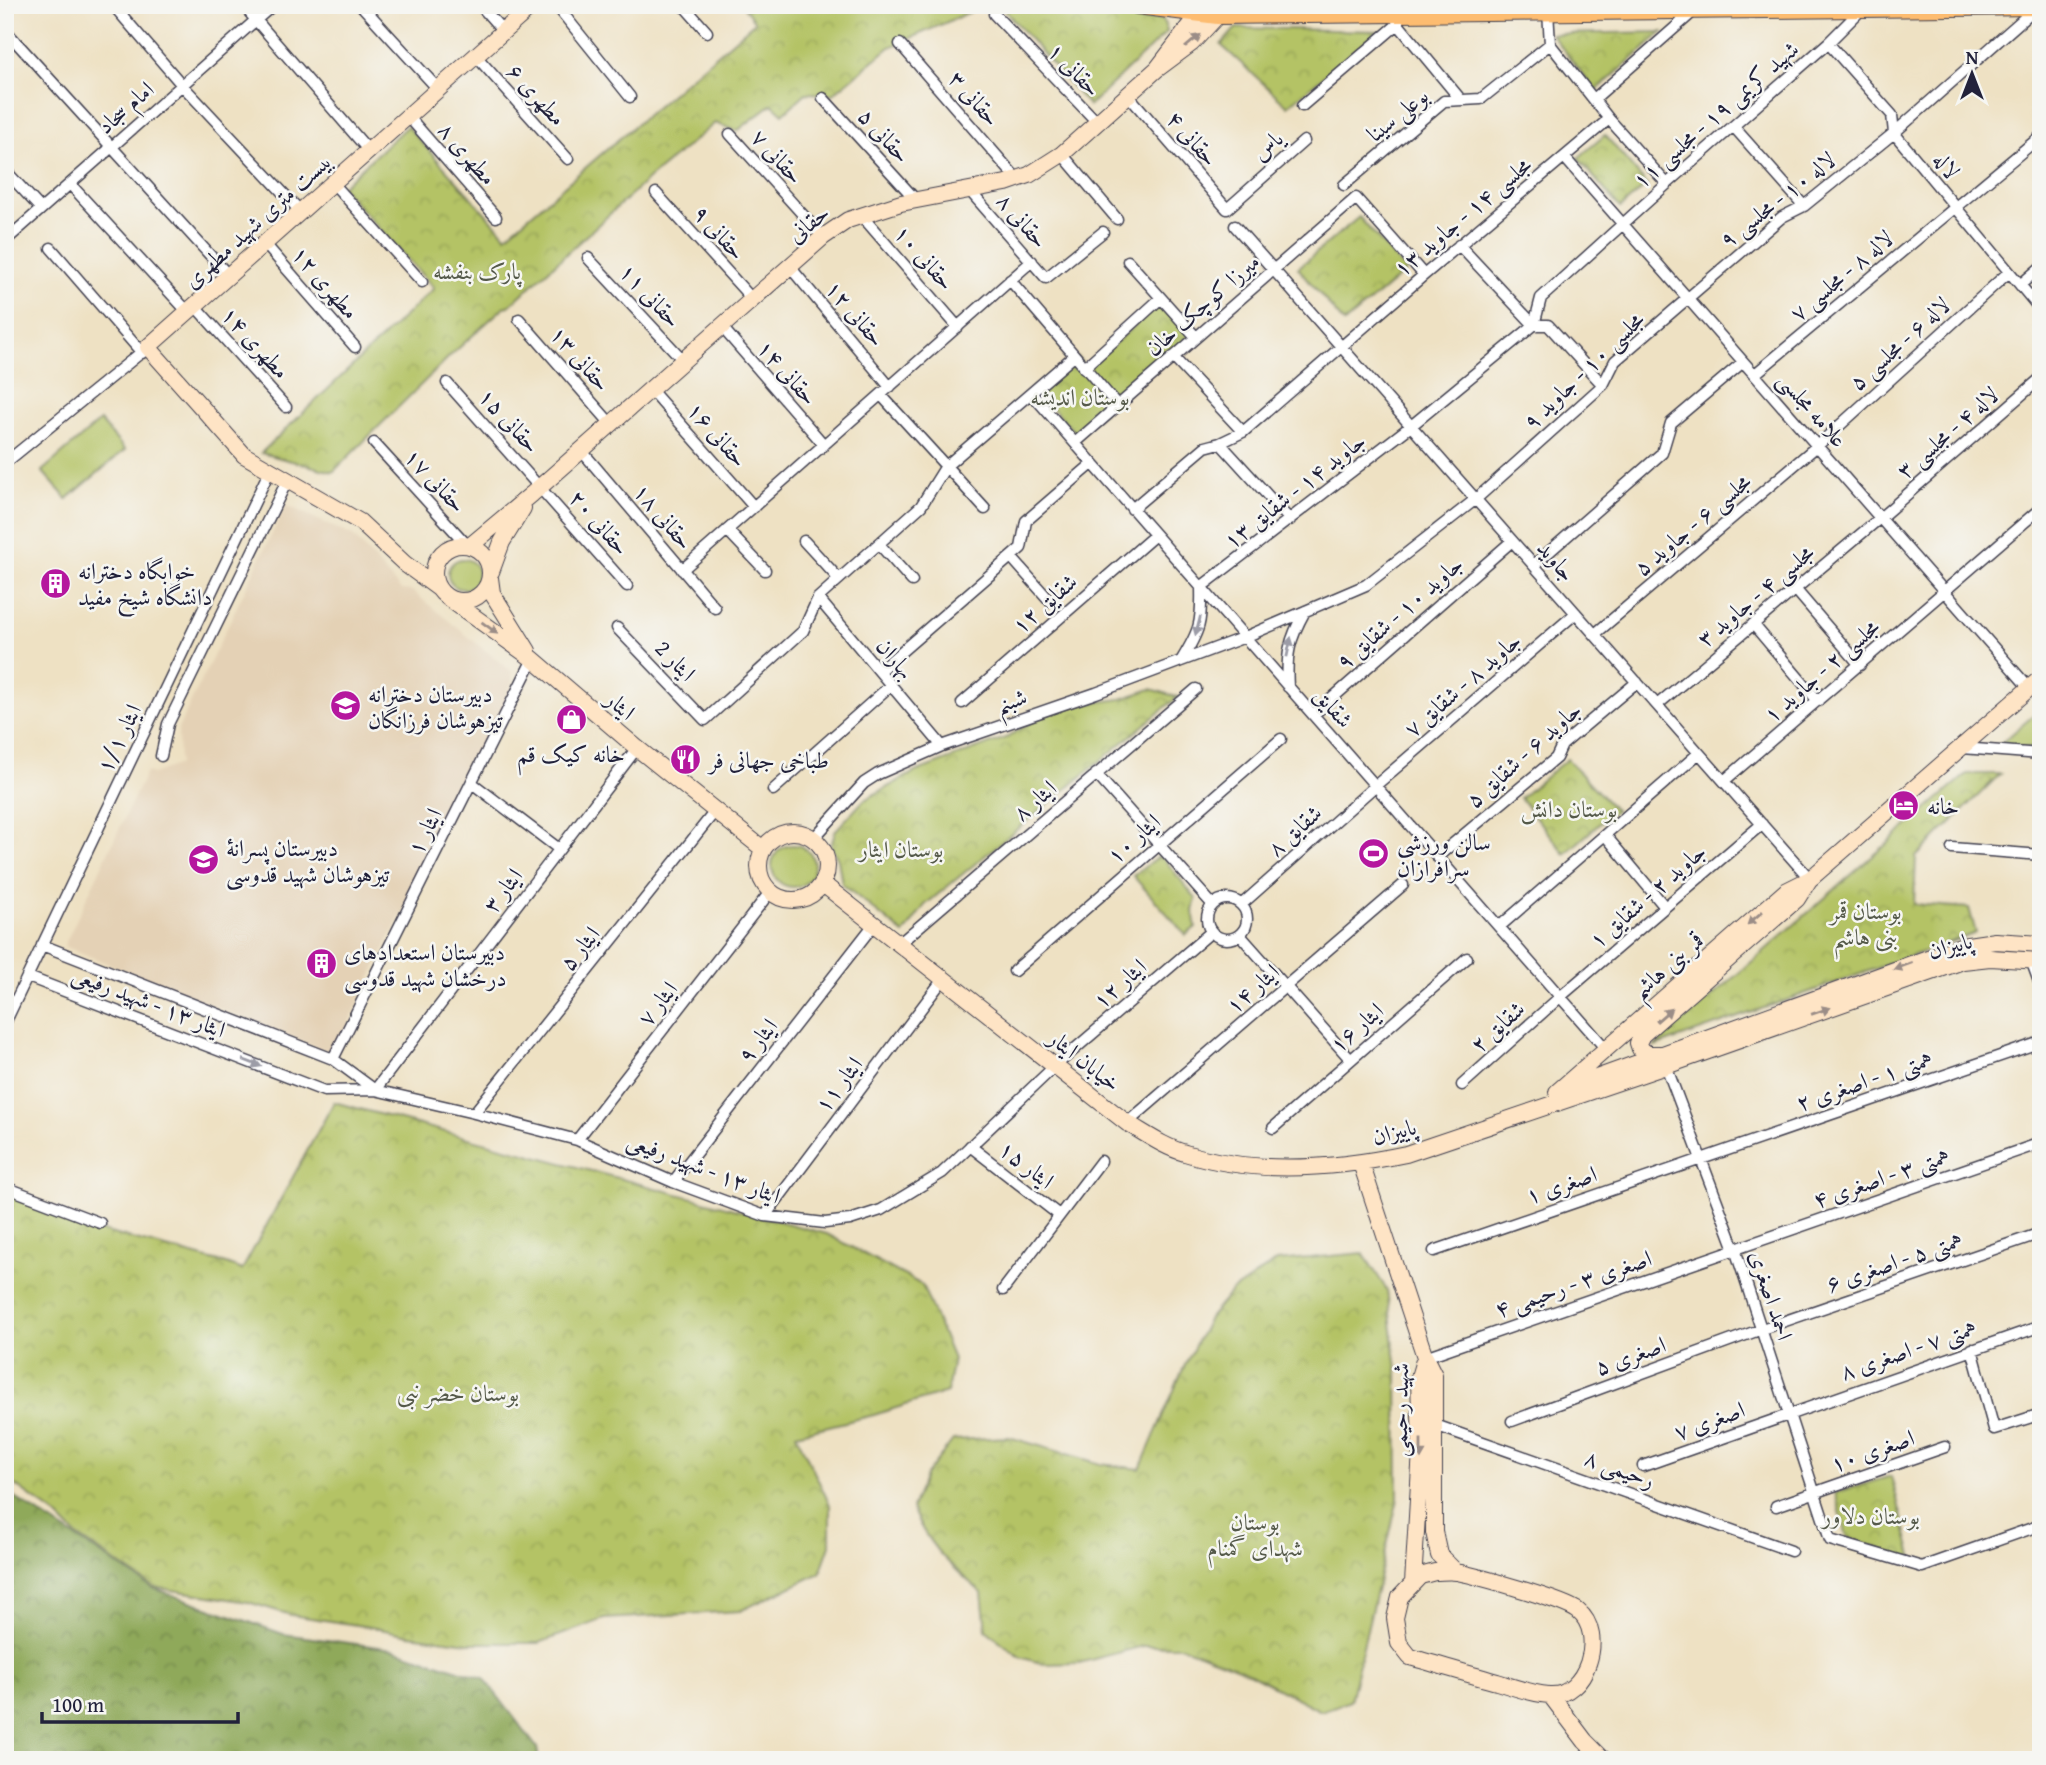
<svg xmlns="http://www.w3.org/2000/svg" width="2046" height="1765" viewBox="0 0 2046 1765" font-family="'Gentium Book Plus',Amiri,serif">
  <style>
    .built { fill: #e4d1b5 }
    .grass { fill: #b4c365; stroke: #6b7250; stroke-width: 2 }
    .forest { fill: url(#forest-crowns); stroke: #58664a; stroke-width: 2 }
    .park { fill: url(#park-crowns); stroke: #6b7250; stroke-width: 2 }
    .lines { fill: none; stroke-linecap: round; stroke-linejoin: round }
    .street-casing { stroke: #413f4f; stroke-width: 13 }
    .secondary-casing { stroke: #413f4f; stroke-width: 18 }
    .primary-casing { stroke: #413f4f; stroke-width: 20 }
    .street { stroke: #fff; stroke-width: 10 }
    .secondary { stroke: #fee4c5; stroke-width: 16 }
    .primary { stroke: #fdbc6f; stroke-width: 18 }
    .oneway { fill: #9b8d87 }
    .oneway2 { fill: #9c9ca7 }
    .labels { text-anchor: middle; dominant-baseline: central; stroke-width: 5; stroke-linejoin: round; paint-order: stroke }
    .street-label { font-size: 23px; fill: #22223b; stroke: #f6f6f2 }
    .park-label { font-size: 23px; fill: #555a4a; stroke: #f6f6f2 }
    .poi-label { font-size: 23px; fill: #22223b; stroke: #f6f6f2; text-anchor: start }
  </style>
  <defs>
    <pattern id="forest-crowns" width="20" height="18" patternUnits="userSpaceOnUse" patternTransform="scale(1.75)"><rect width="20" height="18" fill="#8fa95a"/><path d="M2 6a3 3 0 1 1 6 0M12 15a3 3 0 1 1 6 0" fill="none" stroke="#74894c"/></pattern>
    <pattern id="park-crowns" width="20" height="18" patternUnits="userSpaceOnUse" patternTransform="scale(1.75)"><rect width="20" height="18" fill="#b4c365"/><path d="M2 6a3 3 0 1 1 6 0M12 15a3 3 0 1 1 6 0" fill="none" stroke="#9aa759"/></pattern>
  </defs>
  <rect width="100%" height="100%" fill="#f6f6f2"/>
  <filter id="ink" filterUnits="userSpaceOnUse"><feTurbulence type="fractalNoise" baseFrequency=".0143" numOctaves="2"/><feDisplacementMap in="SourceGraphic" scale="14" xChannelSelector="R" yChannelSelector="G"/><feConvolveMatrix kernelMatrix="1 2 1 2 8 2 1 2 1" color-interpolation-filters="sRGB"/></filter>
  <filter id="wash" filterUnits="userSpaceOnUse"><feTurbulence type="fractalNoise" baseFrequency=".00686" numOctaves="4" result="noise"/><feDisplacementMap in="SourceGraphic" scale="28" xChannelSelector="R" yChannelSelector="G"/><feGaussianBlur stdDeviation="1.57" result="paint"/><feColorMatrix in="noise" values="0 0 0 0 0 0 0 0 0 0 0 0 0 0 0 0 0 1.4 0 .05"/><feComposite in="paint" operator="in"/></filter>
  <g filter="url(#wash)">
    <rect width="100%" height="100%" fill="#eee1c3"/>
    <!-- built -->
    <path class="built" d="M286,505l67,31 48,54 11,1 100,81v12l-178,370 -270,-108 82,-174 7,2 26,-10 -1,-35z"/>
    <!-- grass -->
    <path class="grass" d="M100,421l25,29 -58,49 -25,-28z
      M448 574a15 15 0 1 1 30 0a15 15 0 1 1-30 0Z
      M2041,709v41l-41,-6z
      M772 866a21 21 0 1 1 42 0a21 21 0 1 1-42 0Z"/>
    <!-- forest -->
    <path class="forest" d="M5,1491l148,97 130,46 110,15 91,29 53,70 2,12h-534z"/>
    <!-- park -->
    <path class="park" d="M742,5h244l-96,42 -57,47 -27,-1 -23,21 -11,-10 -35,27 -22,-8 -67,56 -139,127 -5,1 -54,49 -117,116 -72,-19 173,-165 -93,-101 66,-61 99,110 249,-214z
      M1000,5h90l50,12 23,2 4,13 -78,74z
      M1236,28l142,3 -90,75 -67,-61z
      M1663,32l-67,59 -45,-57z
      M1605,135l42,50 -27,23 -42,-50z
      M1359,217l47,54 -62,52 -46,-55z
      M1161,301l33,32 -117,102 -40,-44 40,-34 10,12z
      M1151,689l27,8 -253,208 -21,29 -62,-50 -4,-24 -7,-14 4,-15 29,-31 51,-28 93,-35 44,-29 69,-9z
      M1567,759l48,51 -50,44 -45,-56z
      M1967,774h33l-84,83 -2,47 55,4 7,25 -322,114z
      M1161,855l35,44 -3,12 3,16 -10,8 -53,-59z
      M334,1102l493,132 95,51 31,74 -6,33 -73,23 -78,19 34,71v40l-10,28 -80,38 -136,8 -65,24h-71l-59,-8 -39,-8 -79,-12 -43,-13 -95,-15 -77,-52 -20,-20 -51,-37v-286l74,33 144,38 19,7z
      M1363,1253l24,37 10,79 1,130 -48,202 -29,10 -80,-42 -60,-23h-38l-64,17 -35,1 -24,-7 -34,-27 -4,-37c-32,-29 -53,-44 -70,-85l13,-32 28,-36 56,-3 92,27 39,5 44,-102 25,-49 22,-26 46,-31z
      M1891,1476l22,84 -66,-23 -12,-44z"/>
  </g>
  <g filter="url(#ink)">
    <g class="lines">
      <defs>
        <path id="street" d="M113,5l69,80 119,127
          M243,5l126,146
          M361,5l77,84
          M480,5l23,26
          M556,5l74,92
          M683,5l24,27
          M1548,11l2,33 59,75 58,65
          M994,14l103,108
          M1398,24l63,76
          M5,30l224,246
          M1828,43l64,72 2,18 147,177
          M900,44l117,135
          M476,56l92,103
          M1128,95l99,114 77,-68
          M823,98l93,102
          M1594,99l100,-88
          M1302,106l96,-82
          M408,116l88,101
          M1733,126l71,80
          M730,134l93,103
          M1062,154l55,65
          M1564,157l465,531
          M5,170l36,39
          M333,183l89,99
          M70,184l118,128
          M1344,185l100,-84 37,-2 69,-55
          M969,190l77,88 57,-46
          M656,193l97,107
          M861,215l97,112
          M1235,226l575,653
          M5,241l268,-236
          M265,244l90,103
          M1459,245l75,80h14l55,60
          M51,248l91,105
          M588,258l95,102
          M1128,261l68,76
          M790,267l100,120
          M1010,280l108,126
          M2020,285l21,-18
          M195,306l91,101
          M519,319l92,105
          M721,326l103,119
          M1173,357l70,75
          M1084,368l77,-70
          M1755,374l286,-238
          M447,383l180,203
          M650,389l104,118
          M1031,393l575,656
          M881,395l104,114
          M374,443l93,102
          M1075,443l281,-245 68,77
          M1220,443l70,77
          M581,450l134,158
          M5,463l143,-116
          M1132,509l73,-62 15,-4 23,-11 181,-157 185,-156
          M727,530l38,40
          M804,541l35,38
          M879,544l33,37
          M1011,557l39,44
          M1534,565l128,-112 9,-30 72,-61
          M682,570l350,-309
          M1795,589l65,76
          M818,598l124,148
          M1753,624l65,77
          M617,628l88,92 98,-89 15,-33 103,-92 25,-40 128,-110
          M1595,634l222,-188 192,-174
          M1181,661c19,-31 21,-38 20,-74l210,-161 123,-101 7,-27 126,-114 161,-141 35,-35
          M879,671l142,-123 5,-27 66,-57
          M1288,687c-2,-33 1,-47 17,-76
          M962,703l193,-168
          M1657,705l223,-187 161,-140
          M1313,715l199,-174
          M1962,748l79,6
          M161,756l7,-32 119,-243
          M1096,774l116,130
          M1724,781l317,-273
          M472,783l87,66
          M773,790l118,-105
          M1605,835l60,72
          M813,839l51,-56 14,-9 64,-28 154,-53 149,-56 121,-52 110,-86 127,-114 12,-24 167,-144 22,-11 90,-73 144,-127
          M1952,848l89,7
          M1437,857l119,-99 6,-13 75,-63
          M1207 919a20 20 0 1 1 40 0a20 20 0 1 1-40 0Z
          M1241,905l134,-119 201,-173
          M1499,927l200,-174
          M1240,935l110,124
          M900,943l296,-254
          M42,945l291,114 42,31
          M2031,960l10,27
          M1014,971l267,-232
          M28,977l296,114 51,-1 99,23 103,27 96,42 92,34 60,7 25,-3 31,-10 61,-37 113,-107 156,-134
          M5,1023l264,-551
          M333,1059l200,-400
          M1666,1066l69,183 95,291 92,27 119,-42
          M1462,1085l98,-88 202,-173
          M375,1090l262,-342
          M474,1113l242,-303
          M1127,1123l276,-238
          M1273,1128l194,-170
          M577,1140l193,-248
          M970,1146l89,69
          M673,1182l202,-259
          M5,1187l95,36
          M765,1216l179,-238
          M1434,1251l607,-209
          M1003,1290l98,-129
          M1972,1349l22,80 47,-15
          M1425,1357l616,-214
          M1512,1421l250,-92 279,-96
          M1435,1425l356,126
          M1643,1466l398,-140
          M1776,1506l169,-59"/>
        <path id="secondary" d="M1200,13l-43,56 35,-26 26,-28
          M434 573a28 28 0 1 1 56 0a28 28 0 1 1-56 0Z
          M470,546l62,-52 291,-257 25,-17 53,-17 105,-20 23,-8 33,-21 95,-85
          M491,572l11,-30 21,-34
          M490,578l2,15 36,58
          M438,588l-33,-24 -45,-42 -116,-67 -96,-108 385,-342
          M448,598l85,61 104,89 126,101
          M759 866a34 34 0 1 1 68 0a34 34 0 1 1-68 0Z
          M823,884l304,239c19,11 37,24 58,30 70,22 150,16 221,1l260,-88 297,-105 27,-3 51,3
          M1659,1054h-11l-8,-5 -2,-6 4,-8 155,-136 12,-19
          M1577,1085l384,-139 34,-5 46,3
          M1557,1092l229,-201 24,-12 231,-201
          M1361,1163l64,194 9,18v157l5,23 17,17
          M1435,1572c7,0 15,-1 22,0 20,4 107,28 121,39 29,23 8,87 -29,84 -17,-1 -36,-8 -52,-13 -29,-8 -58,-17 -87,-25l-11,-14 -4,-25 5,-21 20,-21z
          M1413,1583l8,-133 -2,-73 6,-20
          M1551,1696l34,45 19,19"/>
        <path id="primary" d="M1137,5l81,10 823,-9"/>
      </defs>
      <!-- street casing -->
      <use href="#street" class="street-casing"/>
      <!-- secondary casing -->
      <use href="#secondary" class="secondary-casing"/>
      <!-- primary casing -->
      <use href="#primary" class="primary-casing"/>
      <!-- street -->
      <use href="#street" class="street"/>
      <!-- secondary -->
      <use href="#secondary" class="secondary"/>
      <!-- primary -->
      <use href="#primary" class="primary"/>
    </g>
    <!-- one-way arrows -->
    <defs><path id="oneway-solid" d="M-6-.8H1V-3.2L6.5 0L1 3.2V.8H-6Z" transform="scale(1.75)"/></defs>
    <g class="oneway">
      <use href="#oneway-solid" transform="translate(1193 41) rotate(-40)"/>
      <use href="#oneway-solid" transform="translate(490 628) rotate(36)"/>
      <use href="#oneway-solid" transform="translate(1755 918) rotate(139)"/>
      <use href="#oneway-solid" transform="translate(1903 966) rotate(160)"/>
      <use href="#oneway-solid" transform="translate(1821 1011) rotate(-19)"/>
      <use href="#oneway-solid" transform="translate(1664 1015) rotate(-41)"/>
      <use href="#oneway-solid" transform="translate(1421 1449) rotate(90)"/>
    </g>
    <g class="oneway2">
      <use href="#oneway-solid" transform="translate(1198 626) rotate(104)"/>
      <use href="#oneway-solid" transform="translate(1289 647) rotate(-78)"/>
      <use href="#oneway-solid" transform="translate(252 1063) rotate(21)"/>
    </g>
  </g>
  <!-- icons -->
  <defs>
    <symbol id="building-disc" viewBox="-11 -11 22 22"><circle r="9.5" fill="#b5179e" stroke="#f6f6f2"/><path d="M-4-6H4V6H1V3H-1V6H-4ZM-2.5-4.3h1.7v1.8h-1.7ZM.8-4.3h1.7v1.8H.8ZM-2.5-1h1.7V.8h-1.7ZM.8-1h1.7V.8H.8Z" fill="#fff"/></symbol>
    <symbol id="school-disc" viewBox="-11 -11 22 22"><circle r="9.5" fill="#b5179e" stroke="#f6f6f2"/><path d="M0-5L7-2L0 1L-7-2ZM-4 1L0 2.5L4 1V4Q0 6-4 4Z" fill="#fff"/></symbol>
    <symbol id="shop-disc" viewBox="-11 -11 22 22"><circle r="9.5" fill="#b5179e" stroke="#f6f6f2"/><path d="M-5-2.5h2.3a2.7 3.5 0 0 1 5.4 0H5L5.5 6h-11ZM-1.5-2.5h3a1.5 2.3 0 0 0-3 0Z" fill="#fff"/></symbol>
    <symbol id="restaurant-disc" viewBox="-11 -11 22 22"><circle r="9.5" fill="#b5179e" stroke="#f6f6f2"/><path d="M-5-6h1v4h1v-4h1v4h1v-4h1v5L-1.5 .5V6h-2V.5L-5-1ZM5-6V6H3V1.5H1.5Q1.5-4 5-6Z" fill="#fff"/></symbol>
    <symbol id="hotel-disc" viewBox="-11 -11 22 22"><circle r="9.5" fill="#b5179e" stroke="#f6f6f2"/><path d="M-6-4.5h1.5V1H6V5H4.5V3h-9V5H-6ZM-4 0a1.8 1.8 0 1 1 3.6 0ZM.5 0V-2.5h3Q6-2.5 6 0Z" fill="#fff"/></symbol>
    <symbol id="stadium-disc" viewBox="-11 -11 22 22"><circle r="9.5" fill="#b5179e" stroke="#f6f6f2"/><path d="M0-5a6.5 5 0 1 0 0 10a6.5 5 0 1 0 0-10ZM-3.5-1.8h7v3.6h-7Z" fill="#fff"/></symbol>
  </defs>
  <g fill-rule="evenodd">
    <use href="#building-disc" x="38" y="566" width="35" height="35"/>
    <use href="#school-disc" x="328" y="688" width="35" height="35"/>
    <use href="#shop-disc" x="554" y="702" width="35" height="35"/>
    <use href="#restaurant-disc" x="668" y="742" width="35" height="35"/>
    <use href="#hotel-disc" x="1886" y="788" width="35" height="35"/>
    <use href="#stadium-disc" x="1356" y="836" width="35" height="35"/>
    <use href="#school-disc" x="186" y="842" width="35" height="35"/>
    <use href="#building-disc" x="304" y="946" width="35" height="35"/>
  </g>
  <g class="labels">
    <!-- street labels -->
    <g class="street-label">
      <text transform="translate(1075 69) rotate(46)">حقانی ۱</text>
      <text transform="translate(537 94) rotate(48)">مطهری ۶</text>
      <text transform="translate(975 98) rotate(49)">حقانی ۳</text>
      <text transform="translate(125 107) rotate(-41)">امام سجاد</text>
      <text transform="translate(1397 114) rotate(-39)">بوعلی سینا</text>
      <text transform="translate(1715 114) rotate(-41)">شهید کریمی ۱۹ - مجلسی ۱۱</text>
      <text transform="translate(885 135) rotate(48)">حقانی ۵</text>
      <text transform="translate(1193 138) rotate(49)">حقانی ۴</text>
      <text transform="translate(1267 145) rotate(-41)">یاس</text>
      <text transform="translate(468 153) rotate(49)">مطهری ۸</text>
      <text transform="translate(778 156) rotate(48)">حقانی ۷</text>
      <text transform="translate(1947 165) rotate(51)">لاله</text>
      <text transform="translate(1777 199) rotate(-38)">لاله ۱۰ - مجلسی ۹</text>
      <text transform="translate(1462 216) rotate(-40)">مجلسی ۱۴ - جاوید ۱۳</text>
      <text transform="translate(257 220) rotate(-42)">بیست متری شهید مطهری</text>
      <text transform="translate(1023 220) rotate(49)">حقانی ۸</text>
      <text transform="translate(808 223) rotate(-38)">حقانی</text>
      <text transform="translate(720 232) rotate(48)">حقانی ۹</text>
      <text transform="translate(925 257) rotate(49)">حقانی ۱۰</text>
      <text transform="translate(1841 275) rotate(-40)">لاله ۸ - مجلسی ۷</text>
      <text transform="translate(326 282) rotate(49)">مطهری ۱۲</text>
      <text transform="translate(651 295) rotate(47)">حقانی ۱۱</text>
      <text transform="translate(1202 304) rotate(-41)">میرزا کوچک خان</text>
      <text transform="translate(856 313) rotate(50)">حقانی ۱۲</text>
      <text transform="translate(256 342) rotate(48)">مطهری ۱۴</text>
      <text transform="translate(1899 343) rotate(-42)">لاله ۶ - مجلسی ۵</text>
      <text transform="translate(581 358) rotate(49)">حقانی ۱۳</text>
      <text transform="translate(1583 370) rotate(-44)">مجلسی ۱۰ - جاوید ۹</text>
      <text transform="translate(788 372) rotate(49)">حقانی ۱۴</text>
      <text transform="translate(1813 409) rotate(49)">علامه مجلسی</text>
      <text transform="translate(510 420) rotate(48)">حقانی ۱۵</text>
      <text transform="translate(1947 432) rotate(-41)">لاله ۴ - مجلسی ۳</text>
      <text transform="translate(718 434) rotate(49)">حقانی ۱۶</text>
      <text transform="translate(436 480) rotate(47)">حقانی ۱۷</text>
      <text transform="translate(1294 490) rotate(-38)">جاوید ۱۴ - شقایق ۱۳</text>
      <text transform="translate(664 516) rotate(50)">حقانی ۱۸</text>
      <text transform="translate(600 522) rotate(49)">حقانی ۲۰</text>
      <text transform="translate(1692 524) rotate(-40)">مجلسی ۶ - جاوید ۵</text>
      <text transform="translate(1557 560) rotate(49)">جاوید</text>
      <text transform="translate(1755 595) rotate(-40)">مجلسی ۴ - جاوید ۳</text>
      <text transform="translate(1044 603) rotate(-41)">شقایق ۱۲</text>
      <text transform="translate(1399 612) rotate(-41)">جاوید ۱۰ - شقایق ۹</text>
      <text transform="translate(896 658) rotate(50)">بهاران</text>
      <text transform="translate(676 660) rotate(46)">ایثار 2</text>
      <text transform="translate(1821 670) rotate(-41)">مجلسی ۲ - جاوید ۱</text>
      <text transform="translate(1462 684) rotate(-41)">جاوید ۸ - شقایق ۷</text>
      <text transform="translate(1011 700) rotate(-19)">شبنم</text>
      <text transform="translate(621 705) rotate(41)">ایثار</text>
      <text transform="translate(1334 707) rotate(49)">شقایق</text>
      <text transform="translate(118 738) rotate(-64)">ایثار ۱/۱</text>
      <text transform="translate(1523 754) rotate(-42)">جاوید ۶ - شقایق ۵</text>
      <text transform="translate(1034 800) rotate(-41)">ایثار ۸</text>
      <text transform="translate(1294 830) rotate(-42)">شقایق ۸</text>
      <text transform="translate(424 831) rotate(-63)">ایثار ۱</text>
      <text transform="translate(1133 838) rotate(-41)">ایثار ۱۰</text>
      <text transform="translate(502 890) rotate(-53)">ایثار ۳</text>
      <text transform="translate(1647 895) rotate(-41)">جاوید ۲ - شقایق ۱</text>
      <text transform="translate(1950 945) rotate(-15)">پاییزان</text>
      <text transform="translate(579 948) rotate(-51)">ایثار ۵</text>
      <text transform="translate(1667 965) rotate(-41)">قمر بنی هاشم</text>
      <text transform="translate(1119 983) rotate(-41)">ایثار ۱۲</text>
      <text transform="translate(1252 988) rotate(-41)">ایثار ۱۴</text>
      <text transform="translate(149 1001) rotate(21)">ایثار ۱۳ - شهید رفیعی</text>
      <text transform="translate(657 1003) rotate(-52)">ایثار ۷</text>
      <text transform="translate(1497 1026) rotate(-42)">شقایق ۲</text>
      <text transform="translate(1356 1027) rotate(-41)">ایثار ۱۶</text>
      <text transform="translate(757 1040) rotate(-52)">ایثار ۹</text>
      <text transform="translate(1085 1060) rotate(38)">خیابان ایثار</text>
      <text transform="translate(1864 1080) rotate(-19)">همتی ۱ - اصغری ۲</text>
      <text transform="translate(838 1084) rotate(-53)">ایثار ۱۱</text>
      <text transform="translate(1394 1131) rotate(-15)">پاییزان</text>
      <text transform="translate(1027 1164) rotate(38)">ایثار ۱۵</text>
      <text transform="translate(704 1167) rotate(21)">ایثار ۱۳ - شهید رفیعی</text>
      <text transform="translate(1881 1177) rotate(-19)">همتی ۳ - اصغری ۴</text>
      <text transform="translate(1561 1184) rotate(-19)">اصغری ۱</text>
      <text transform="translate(1894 1261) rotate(-19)">همتی ۵ - اصغری ۶</text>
      <text transform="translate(1573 1283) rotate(-19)">اصغری ۳ - رحیمی ۴</text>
      <text transform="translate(1772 1295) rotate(72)">احمد اصغری</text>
      <text transform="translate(1908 1349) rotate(-19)">همتی ۷ - اصغری ۸</text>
      <text transform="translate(1630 1355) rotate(-20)">اصغری ۵</text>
      <text transform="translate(1399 1410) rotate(-89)">شهید رحیمی</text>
      <text transform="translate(1709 1420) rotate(-20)">اصغری ۷</text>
      <text transform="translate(1872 1450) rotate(-19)">اصغری ۱۰</text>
      <text transform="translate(1620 1468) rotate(20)">رحیمی ۸</text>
    </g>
    <!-- park labels -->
    <g class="park-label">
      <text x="477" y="270">پارک بنفشه</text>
      <text x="1080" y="396">بوستان اندیشه</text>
      <text x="1569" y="808">بوستان دانش</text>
      <text x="901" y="848">بوستان ایثار</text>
      <text x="1866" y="910">بوستان قمر<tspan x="1866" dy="26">بنی هاشم</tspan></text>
      <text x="458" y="1392">بوستان خضر نبی</text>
      <text x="1871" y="1515">بوستان دلاور</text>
      <text x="1255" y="1521">بوستان<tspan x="1255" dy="26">شهدای گمنام</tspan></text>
    </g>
    <!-- poi labels -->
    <g class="poi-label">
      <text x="78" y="570">خوابگاه دخترانه<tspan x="78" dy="26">دانشگاه شیخ مفید</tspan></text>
      <text x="368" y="693">دبیرستان دخترانه<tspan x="368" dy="26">تیزهوشان فرزانگان</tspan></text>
      <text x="571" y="753" text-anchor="middle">خانه کیک قم</text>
      <text x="709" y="759">طباخی جهانی فر</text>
      <text x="1927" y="805">خانه</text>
      <text x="1397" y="841">سالن ورزشی<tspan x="1397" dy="26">سرافرازان</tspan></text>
      <text x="226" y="847">دبیرستان پسرانهٔ<tspan x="226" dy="26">تیزهوشان شهید قدوسی</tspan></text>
      <text x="344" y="951">دبیرستان استعدادهای<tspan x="344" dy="26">درخشان شهید قدوسی</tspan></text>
    </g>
  </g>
  <!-- margin -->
  <rect width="2046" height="1765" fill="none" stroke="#f6f6f2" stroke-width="28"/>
  <!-- north arrow -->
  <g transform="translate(1972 74)" stroke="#f6f6f2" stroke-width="5" paint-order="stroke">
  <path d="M0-5L12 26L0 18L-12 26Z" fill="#22223b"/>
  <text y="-10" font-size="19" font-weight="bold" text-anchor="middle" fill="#22223b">N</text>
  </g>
  <!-- scale -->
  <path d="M42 1712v10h196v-10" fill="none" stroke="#22223b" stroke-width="3.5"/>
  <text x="52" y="1712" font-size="21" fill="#22223b" stroke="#f6f6f2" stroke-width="5" paint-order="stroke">100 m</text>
</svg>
